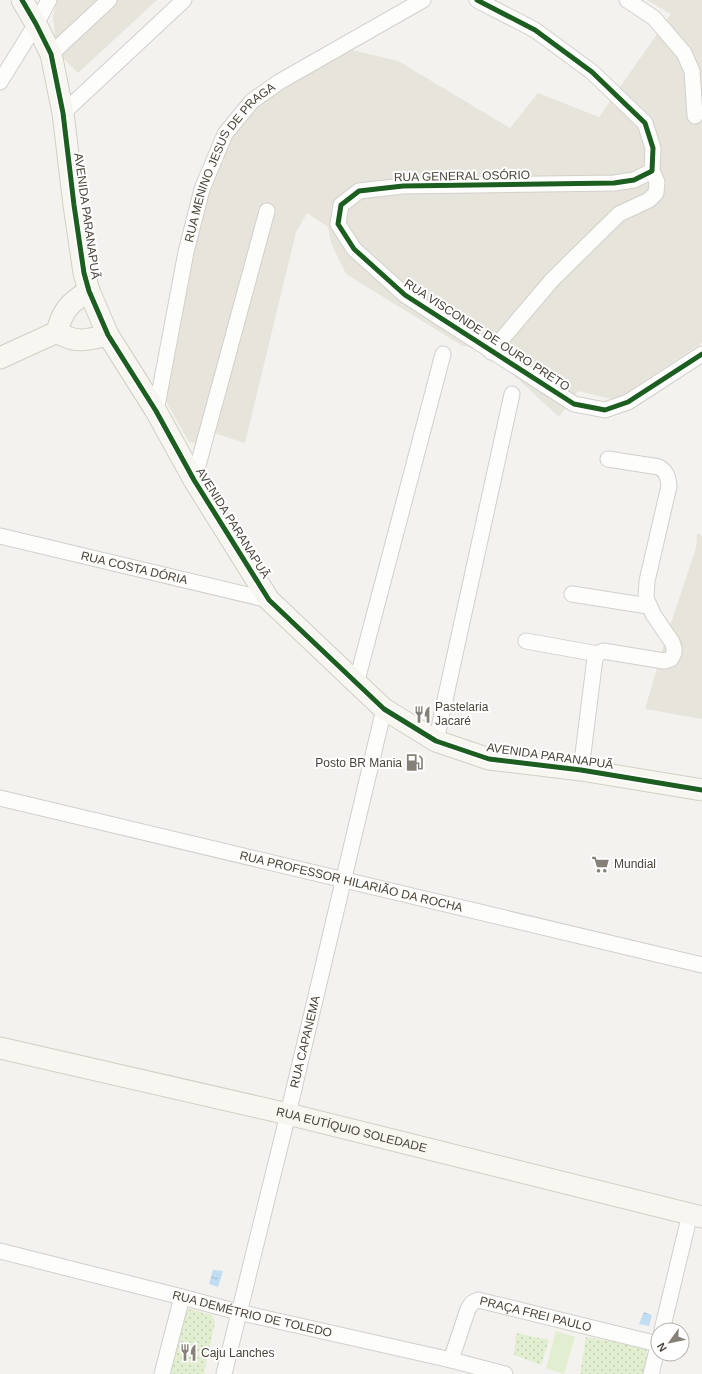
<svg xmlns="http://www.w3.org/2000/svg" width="702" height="1374" viewBox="0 0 702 1374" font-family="Arial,sans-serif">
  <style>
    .residential { fill: #e7e4dc }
    .park { fill: url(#park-dots) }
    .garden { fill: #e1eecf }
    .water { fill: url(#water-ripples) }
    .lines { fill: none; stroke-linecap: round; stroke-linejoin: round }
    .street-casing { stroke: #d2d0cb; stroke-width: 17 }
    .secondary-casing { stroke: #d3cfc5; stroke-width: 23 }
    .street { stroke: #fdfdfc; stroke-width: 15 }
    .secondary { stroke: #f7f6f1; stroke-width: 21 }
    .cycleway-casing { stroke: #fff; stroke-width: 8 }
    .cycleway { stroke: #1b5e20; stroke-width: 5 }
    .labels { text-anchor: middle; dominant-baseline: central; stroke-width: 4; stroke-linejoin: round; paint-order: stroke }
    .street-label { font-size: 12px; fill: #4b4439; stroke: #fff }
    .poi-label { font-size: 12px; fill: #4b4439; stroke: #fff; text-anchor: start }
  </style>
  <defs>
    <pattern id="park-dots" width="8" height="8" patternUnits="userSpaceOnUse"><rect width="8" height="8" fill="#e1eecf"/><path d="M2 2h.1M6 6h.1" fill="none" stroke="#c3cdb2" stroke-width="1.8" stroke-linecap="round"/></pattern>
    <pattern id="water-ripples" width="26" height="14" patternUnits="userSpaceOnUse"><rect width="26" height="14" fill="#c0ddf1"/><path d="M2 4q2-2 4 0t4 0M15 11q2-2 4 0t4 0" fill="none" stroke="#a6bfcf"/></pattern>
  </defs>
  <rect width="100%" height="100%" fill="#f4f2ee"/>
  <!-- residential -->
  <path class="residential" d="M57,0h100l-79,73 -22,-22 -3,-35z
    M647,0h55v343l-87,57 -37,-9 -19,26 -69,-64 -29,-8 -115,-71 -15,-31 -3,-16 -21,-14 -11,19 -51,211 -38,-12 -11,12 -7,-1 -25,-44 33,-173 21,-66 34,-55 92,-56 54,13 112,67 28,-35 61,24 72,-103z
    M697,533l5,3v183l-57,-10 19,-65 32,-96z"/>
  <!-- park -->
  <path class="park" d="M185,1308l27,7 3,7 -11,52h-41z
    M516,1333l33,7 -8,25 -27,-10z
    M586,1337l61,11 -2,26h-65z"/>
  <!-- garden -->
  <path class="garden" d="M556,1331l19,6 -11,37 -18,-6z"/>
  <!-- water -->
  <path class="water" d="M213,1270l10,1 -5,16 -9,-3z
    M644,1312l8,3 -3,11 -10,-2z"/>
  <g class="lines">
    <defs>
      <g id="street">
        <path d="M477,0l58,30 57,42 53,51 8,25 -1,23 -18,9 -20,3 -211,3 -44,5 -18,14 -3,19 16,25 51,46 169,109 31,6 23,-8 74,-48"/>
        <path d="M627,0l27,18 30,35 8,18 3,45"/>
        <path d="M51,54l58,-54"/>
        <path d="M0,82l36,-58 13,-24"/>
        <path d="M63,113l121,-113"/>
        <path d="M491,352l61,-72 67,-66 30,-14 7,-7 1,-11 -5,-11"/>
        <path id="s1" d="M156,411l30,-159 16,-63 23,-55 27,-33 27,-19 144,-82"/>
        <path d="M194,480l73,-269"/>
        <path id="s2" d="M0,536l269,64"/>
        <path d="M572,594l76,12"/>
        <path d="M526,641l72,13"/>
        <path d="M356,684l87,-330"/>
        <path d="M436,741l76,-347"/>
        <path d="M581,770l14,-112 3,-4 5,-3 61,10 7,-2 3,-6v-5l-2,-6 -19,-28 -7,-16 1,-17 22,-95c-1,-9 -2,-14 -10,-19l-51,-8"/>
        <path id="s3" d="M0,798l702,167"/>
        <path id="s4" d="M0,1251l182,46 56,15 213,48 54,14"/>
        <path d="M662,1330l28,-116"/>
        <path id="s5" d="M451,1360l17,-51 4,-6 6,-3 180,44"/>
        <path d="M162,1374l20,-77"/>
        <path id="s6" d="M224,1374l64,-260 96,-405"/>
        <path d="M651,1374l7,-28"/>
      </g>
      <g id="secondary">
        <path d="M22,0l14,24 15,30 12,59 11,92 10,68 5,18 19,44 48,76 38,69 75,120 115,109 52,32 53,18 92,11 121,20"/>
        <path d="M57,332c5,-21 13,-30 32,-41"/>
        <path d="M57,332c19,12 30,8 51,3"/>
        <path d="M0,358l57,-26"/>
        <path id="s7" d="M0,1048l288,66 414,103"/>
      </g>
    </defs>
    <!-- street casing -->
    <use href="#street" class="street-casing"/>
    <!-- secondary casing -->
    <use href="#secondary" class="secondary-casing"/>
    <!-- street -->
    <use href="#street" class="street"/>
    <!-- secondary -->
    <use href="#secondary" class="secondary"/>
    <defs>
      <path id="cycleway" d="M22,0l14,24 15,30 12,59 11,92 10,68 5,18 19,44 48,76 38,69 75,120 115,109 52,32 53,18 92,11 121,20
        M477,0l58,30 57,42 53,51 8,25 -1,23 -18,9 -20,3 -211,3 -44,5 -18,14 -3,19 16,25 51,46 169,109 31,6 23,-8 74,-48"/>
    </defs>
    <!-- cycleway casing -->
    <use href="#cycleway" class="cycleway-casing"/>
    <!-- cycleway -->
    <use href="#cycleway" class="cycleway"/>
  </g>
  <!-- icons -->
  <defs>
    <symbol id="restaurant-bare" viewBox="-9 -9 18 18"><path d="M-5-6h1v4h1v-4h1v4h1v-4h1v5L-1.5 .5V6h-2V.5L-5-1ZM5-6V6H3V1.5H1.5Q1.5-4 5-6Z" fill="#868178" stroke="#fff" stroke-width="2.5" paint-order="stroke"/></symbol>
    <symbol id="fuel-bare" viewBox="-9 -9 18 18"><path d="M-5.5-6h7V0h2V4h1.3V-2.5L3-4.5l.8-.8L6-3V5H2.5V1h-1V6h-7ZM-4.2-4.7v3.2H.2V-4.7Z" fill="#868178" stroke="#fff" stroke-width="2.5" paint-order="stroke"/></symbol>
    <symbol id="supermarket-bare" viewBox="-9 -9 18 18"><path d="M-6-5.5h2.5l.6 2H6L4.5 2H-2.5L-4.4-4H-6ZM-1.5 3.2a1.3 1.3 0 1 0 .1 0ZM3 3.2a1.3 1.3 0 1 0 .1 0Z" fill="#868178" stroke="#fff" stroke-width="2.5" paint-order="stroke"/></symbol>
  </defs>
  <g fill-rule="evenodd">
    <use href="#restaurant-bare" x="410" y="702" width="25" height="25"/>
    <use href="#fuel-bare" x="402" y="750" width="25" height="25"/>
    <use href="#supermarket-bare" x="588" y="852" width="25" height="25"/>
    <use href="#restaurant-bare" x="176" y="1340" width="25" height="25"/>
  </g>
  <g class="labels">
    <!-- street labels -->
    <g class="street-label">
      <text stroke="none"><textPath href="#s1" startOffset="264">RUA MENINO JESUS DE PRAGA</textPath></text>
      <text transform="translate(462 176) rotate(-1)">RUA GENERAL OSÓRIO</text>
      <text transform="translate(87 216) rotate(82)">AVENIDA PARANAPUÃ</text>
      <text transform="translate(487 335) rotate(33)">RUA VISCONDE DE OURO PRETO</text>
      <text transform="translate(233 523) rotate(58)">AVENIDA PARANAPUÃ</text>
      <text stroke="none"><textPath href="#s2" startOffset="138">RUA COSTA DÓRIA</textPath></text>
      <text transform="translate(550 756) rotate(8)">AVENIDA PARANAPUÃ</text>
      <text stroke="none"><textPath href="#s3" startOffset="361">RUA PROFESSOR HILARIÃO DA ROCHA</textPath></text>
      <text stroke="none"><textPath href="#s6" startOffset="342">RUA CAPANEMA</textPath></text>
      <text stroke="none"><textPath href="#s7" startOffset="361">RUA EUTÍQUIO SOLEDADE</textPath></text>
      <text stroke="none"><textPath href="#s4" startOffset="260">RUA DEMÉTRIO DE TOLEDO</textPath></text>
      <text stroke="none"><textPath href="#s5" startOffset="127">PRAÇA FREI PAULO</textPath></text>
    </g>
    <!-- poi labels -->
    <g class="poi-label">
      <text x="435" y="707">Pastelaria<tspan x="435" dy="14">Jacaré</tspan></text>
      <text x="402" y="763" text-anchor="end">Posto BR Mania</text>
      <text x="614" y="864">Mundial</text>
      <text x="201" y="1353">Caju Lanches</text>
    </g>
  </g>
  <!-- north arrow -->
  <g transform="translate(670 1342) rotate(237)"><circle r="19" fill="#ffffff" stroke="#b7b4b0"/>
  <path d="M0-3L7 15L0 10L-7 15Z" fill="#868178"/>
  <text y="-6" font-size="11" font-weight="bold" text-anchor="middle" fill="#4b4439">N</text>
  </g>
</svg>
